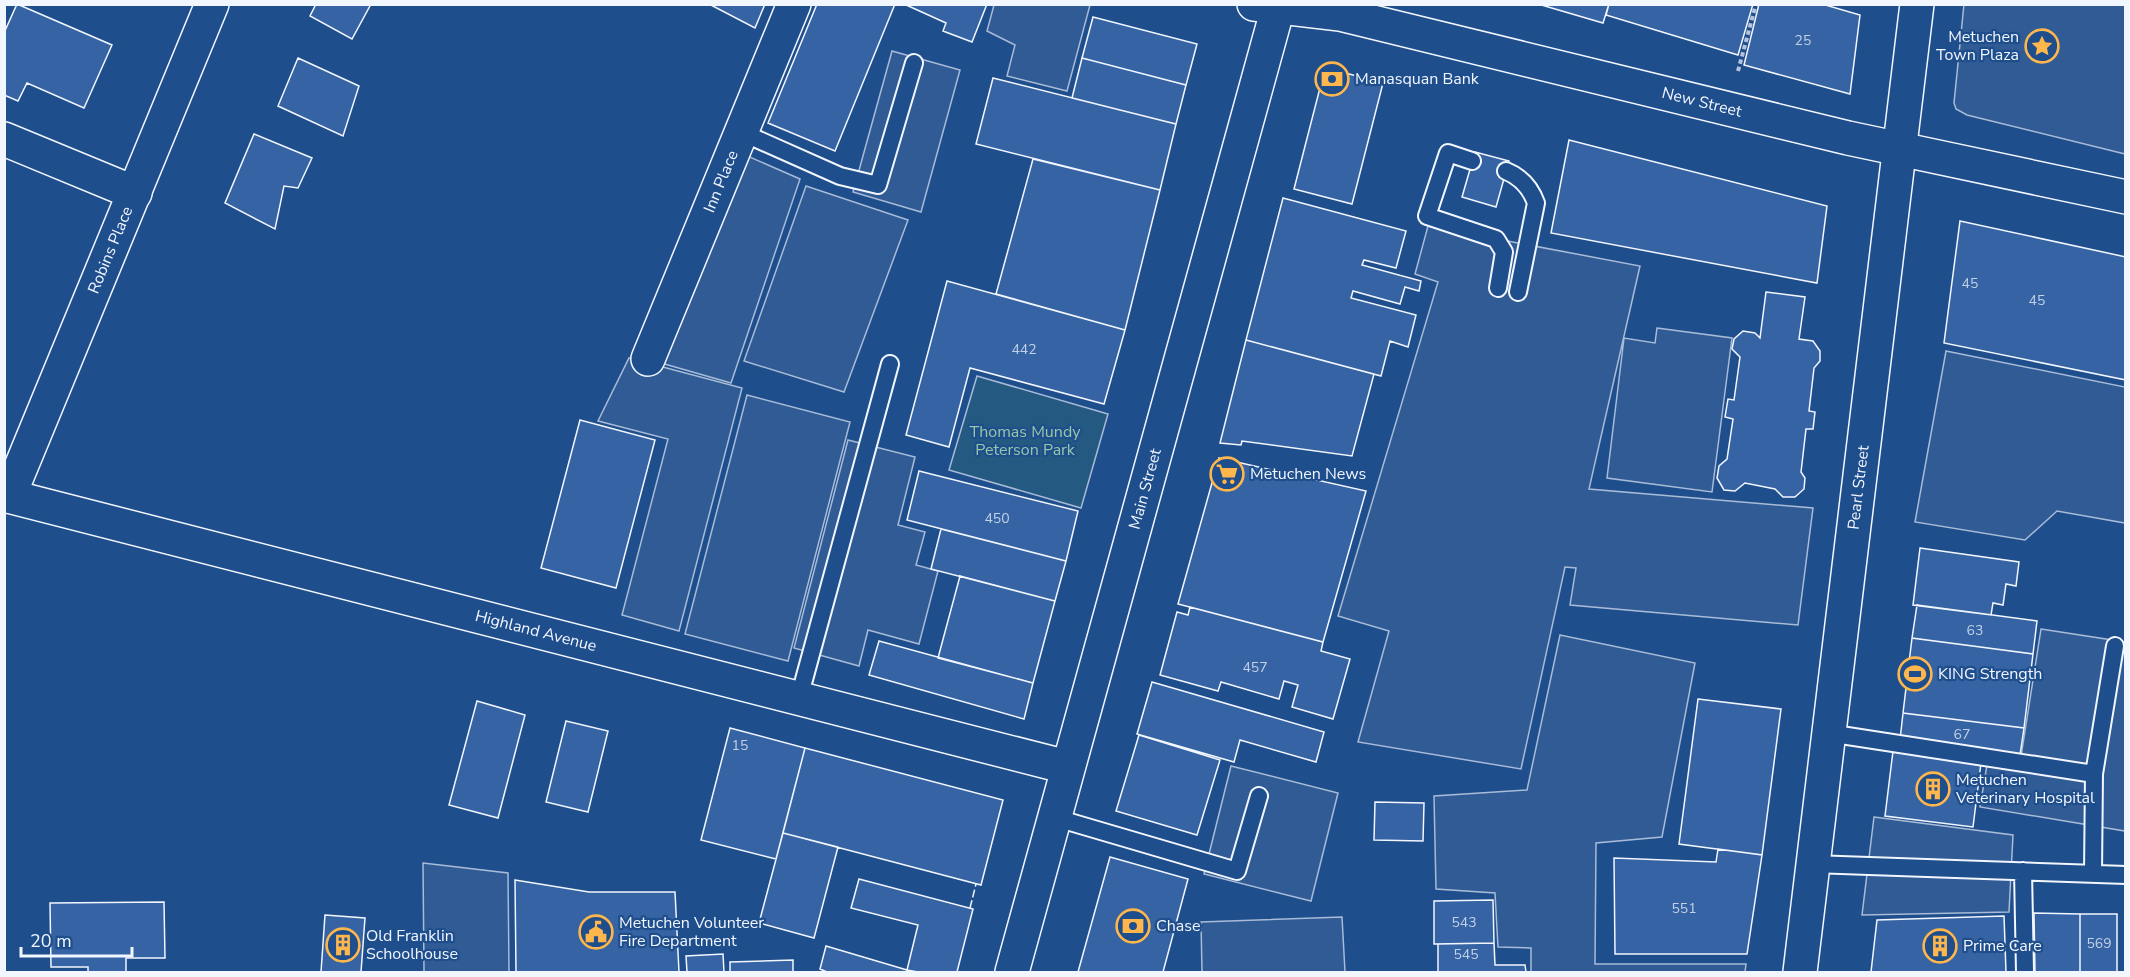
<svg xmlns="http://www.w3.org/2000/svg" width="2130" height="977" viewBox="0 0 2130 977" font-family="'Nunito Sans',sans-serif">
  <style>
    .green { fill: #245a82; stroke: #a8bbd7; stroke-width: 1.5 }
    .parking { fill: #305b95; stroke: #a8bbd7; stroke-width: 1.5 }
    .building { fill: #3563a3; stroke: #f2f6ff; stroke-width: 1.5 }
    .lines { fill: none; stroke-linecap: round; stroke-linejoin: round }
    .lane-casing { stroke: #f2f6ff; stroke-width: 20 }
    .street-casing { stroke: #f2f6ff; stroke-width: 36 }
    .secondary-casing { stroke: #f2f6ff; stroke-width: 36 }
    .path { stroke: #b3c4dc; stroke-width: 4; stroke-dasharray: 4.5 3; stroke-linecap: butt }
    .lane { stroke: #1f4e8c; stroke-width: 16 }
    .street { stroke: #1f4e8c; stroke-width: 33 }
    .secondary { stroke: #1f4e8c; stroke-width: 33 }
    .fence { stroke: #f2f6ff; stroke-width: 1.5; stroke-dasharray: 8 3; stroke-linecap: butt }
    .labels { text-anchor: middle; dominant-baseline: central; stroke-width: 4.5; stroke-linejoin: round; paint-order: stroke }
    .number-label { font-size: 14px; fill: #c3d1e8 }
    .poi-label { font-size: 16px; fill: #f2f6ff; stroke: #1f4e8c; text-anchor: start }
    .street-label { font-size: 16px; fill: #f2f6ff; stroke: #1f4e8c }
    .park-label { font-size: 16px; fill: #97c8a6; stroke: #1f4e8c }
  </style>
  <rect width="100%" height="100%" fill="#1f4e8c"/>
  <!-- green -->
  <path class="green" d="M977,376l131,38 -27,94 -132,-38z"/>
  <!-- parking -->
  <path class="parking" d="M1964,4l161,1v149l-158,-39 -11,-6 -2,-6z
    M994,5h96l-23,86 -60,-15 8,-31 -28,-14z
    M892,51l68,19 -39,142 -68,-20z
    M720,144l80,35 -69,204 -98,-28z
    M806,186l102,34 -64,172 -100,-31z
    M1428,226l212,40 -51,223 224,19 -15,117 -228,-20 6,-37 -11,-1 -44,202 -163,-27 31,-111 -51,-15 100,-334 -23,-8z
    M1657,328l75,10 -20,154 -105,-14 17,-140 31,5z
    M1946,351l179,36v136l-68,-12 -32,29 -110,-18z
    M629,358l113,30 -63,243 -57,-16 46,-176 -70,-18z
    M747,395l103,27 -62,239 -103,-27z
    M848,440l67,17 -17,68 27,7 -9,33 22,6 -19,73 -51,-14 -9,36 -65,-18z
    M2041,629l84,13v189l-145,-24 8,-48 32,4z
    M1560,635l135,28 -33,174 -66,6 -1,121h151l-1,8h-214v-24l-33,-1 -3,-54 -59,-4 -2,-93 93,-6z
    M1231,766l107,27 -27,108 -107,-27z
    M1874,817l139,18 -4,77 -147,3z
    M423,863l85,10 1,99h-85z
    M1342,917l3,55h-143l-1,-50z"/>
  <!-- building -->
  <path class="building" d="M17,4l95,41 -28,63 -57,-25 -9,18 -14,-6v-62z
    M316,4h55l-19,35 -42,-23z
    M709,4h56l-10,24z
    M817,4h78l-60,147 -67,-28z
    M904,4h83l-15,38 -29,-11 3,-8z
    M1538,4h71l-6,19z
    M1609,4h144l-15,51 -132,-40z
    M1759,4h63l38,11 -10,79 -106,-29z
    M1093,17l104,27 -11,41 -104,-27z
    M298,58l61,28 -16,50 -65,-30z
    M1082,58l104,27 -10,39 -104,-26z
    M1338,71l45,12 -31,121 -58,-15 28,-109z
    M993,78l183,46 -16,66 -184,-46z
    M254,134l58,24 -14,30 -14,-2 -9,43 -50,-26z
    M1569,140l258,66 -10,77 -266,-50z
    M1475,152l34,9 -13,46 -34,-10z
    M1033,159l127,31 -35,140 -129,-36z
    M1283,198l123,33 -10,37 -32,-8 -2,5 59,16 -2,10 -14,-4 -5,17 -47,-13 -2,7 65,17 -8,32 -18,-6 -9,35 -135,-36z
    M1960,221l166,36v123l-182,-37z
    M947,281l178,49 -21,74 -134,-36 -21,79 -43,-12z
    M1766,292l39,5 -6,42 14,2 7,10v10l-6,7 -5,43 6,1 -2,17h-7l-5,43 4,6 -1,11 -9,8h-12l-8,-8 -30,-6 -10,8 -11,-1 -7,-12 2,-12 8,-7 6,-40 -8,-2 3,-18 6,1 6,-43 -8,-8 2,-10 9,-8 12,2 5,5z
    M1246,340l128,34 -22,82 -110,-15 -1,4 -21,-2z
    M580,420l75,20 -39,148 -75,-20z
    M1219,458l147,33 -43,151 -145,-38z
    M919,471l159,40 -12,50 -159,-41z
    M941,529l125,32 -11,40 -124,-32z
    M1920,548l99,14 -3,24 -10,-2 -3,21 -10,-2 -2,12 -78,-10z
    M960,576l95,25 -22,82 -95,-25z
    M1917,605l120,16 -4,33 -121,-16z
    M1190,607l133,35 -2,9 29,8 -17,60 -41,-12 6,-22 -14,-4 -5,18 -58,-17 -3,9 -58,-16 17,-63 11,3z
    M1912,638l121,16 -9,74 -121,-15z
    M879,641l154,42 -9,36 -155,-44z
    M1152,682l172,50 -8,30 -76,-22 -6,22 -97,-28z
    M1698,699l83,10 -19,146 -83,-11z
    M477,701l48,14 -27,103 -49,-13z
    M1903,713l121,15 -4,27 -120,-15z
    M566,721l42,10 -20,81 -42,-10z
    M730,728l75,20 -29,111 -75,-19z
    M1139,735l81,25 -23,75 -81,-24z
    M805,748l198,52 -22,85 -198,-52z
    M1893,751l88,12 -8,64 -88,-11z
    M1375,802l49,1 -1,38 -49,-1z
    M783,833l55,14 -24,91 -55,-15z
    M1718,849l44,6 -15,99h-132l-1,-96 102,4z
    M1110,857l78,22 -25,93h-85z
    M859,879l114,30 -16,63h-39l-11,-2 11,-45 -67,-17z
    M515,880l74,12h86l4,80h-163z
    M1493,900l1,43 -60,1v-43z
    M164,902l1,56h-39v14h-38v-5h-37l-1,-64z
    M2034,913l46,1v58h-45z
    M2080,914h37v58h-37z
    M325,915l40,3 -4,54h-40z
    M2004,916l2,56h-135l6,-52z
    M1494,943l1,22h30l1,7h-88v-28z
    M826,946l81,24 -1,2h-79l-7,-3z
    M723,954l1,18h-37l-1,-16z
    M793,960v12h-63v-10z"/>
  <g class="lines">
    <defs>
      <path id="lane" d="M741,132l99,44 38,9 36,-122
        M1472,161l-24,-8 -21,63 69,23 8,13 -6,36
        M1506,171c15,6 25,18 30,32l-18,89
        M799,698l91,-334
        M1828,733l266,41
        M1053,817l184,54 22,-75
        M1812,864l314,11
        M2023,871l2,101
        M2093,874l1,-100 21,-128"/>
      <g id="street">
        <path id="s1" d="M1254,4l86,10 508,124 278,59"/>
        <path d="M4,139l131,54"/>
        <path id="s2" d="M648,359l146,-355"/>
        <path id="s3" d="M4,495l1063,272"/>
        <path id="s4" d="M9,496l203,-492"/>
        <path id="s5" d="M1800,972l117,-968"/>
      </g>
      <g id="secondary">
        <path id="s6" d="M1012,972l267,-968"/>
      </g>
    </defs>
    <!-- lane casing -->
    <use href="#lane" class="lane-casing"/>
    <!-- street casing -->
    <use href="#street" class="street-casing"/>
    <!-- secondary casing -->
    <use href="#secondary" class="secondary-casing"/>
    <!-- path -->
    <path class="path" d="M1738,71l18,-67"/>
    <!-- lane -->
    <use href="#lane" class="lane"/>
    <!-- street -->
    <use href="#street" class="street"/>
    <!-- secondary -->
    <use href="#secondary" class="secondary"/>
    <!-- fence -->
    <path class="fence" d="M970,908l6,-24"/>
  </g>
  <!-- icons -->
  <defs>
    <symbol id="sight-ring" viewBox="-11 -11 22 22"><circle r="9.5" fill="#1f4e8c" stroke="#ffb74d" stroke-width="1.5"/><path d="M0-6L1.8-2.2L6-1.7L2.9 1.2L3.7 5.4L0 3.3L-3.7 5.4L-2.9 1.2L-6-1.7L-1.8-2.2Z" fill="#ffb74d"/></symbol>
    <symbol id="bank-ring" viewBox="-11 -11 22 22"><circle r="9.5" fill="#1f4e8c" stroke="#ffb74d" stroke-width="1.5"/><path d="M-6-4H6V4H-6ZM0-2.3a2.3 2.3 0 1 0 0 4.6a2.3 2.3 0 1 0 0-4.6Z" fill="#ffb74d"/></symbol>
    <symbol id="supermarket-ring" viewBox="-11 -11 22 22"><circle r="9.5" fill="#1f4e8c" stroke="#ffb74d" stroke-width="1.5"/><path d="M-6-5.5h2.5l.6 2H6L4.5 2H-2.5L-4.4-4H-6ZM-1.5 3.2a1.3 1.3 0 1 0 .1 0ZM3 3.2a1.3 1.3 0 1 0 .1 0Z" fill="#ffb74d"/></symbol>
    <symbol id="stadium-ring" viewBox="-11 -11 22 22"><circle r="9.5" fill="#1f4e8c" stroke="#ffb74d" stroke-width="1.5"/><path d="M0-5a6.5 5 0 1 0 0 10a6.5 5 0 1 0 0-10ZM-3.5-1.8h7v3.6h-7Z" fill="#ffb74d"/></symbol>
    <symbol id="building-ring" viewBox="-11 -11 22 22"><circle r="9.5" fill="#1f4e8c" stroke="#ffb74d" stroke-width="1.5"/><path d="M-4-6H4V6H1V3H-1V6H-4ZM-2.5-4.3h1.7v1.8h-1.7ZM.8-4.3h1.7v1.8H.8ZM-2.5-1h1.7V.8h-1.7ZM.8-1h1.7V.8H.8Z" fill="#ffb74d"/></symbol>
    <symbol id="civic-ring" viewBox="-11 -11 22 22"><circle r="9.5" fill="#1f4e8c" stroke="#ffb74d" stroke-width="1.5"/><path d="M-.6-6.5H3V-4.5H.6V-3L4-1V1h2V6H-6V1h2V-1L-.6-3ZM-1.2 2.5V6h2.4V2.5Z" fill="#ffb74d"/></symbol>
  </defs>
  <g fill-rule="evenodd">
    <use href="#sight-ring" x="2023" y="27" width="38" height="38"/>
    <use href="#bank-ring" x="1313" y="60" width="38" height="38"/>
    <use href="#supermarket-ring" x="1208" y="455" width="38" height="38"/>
    <use href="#stadium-ring" x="1896" y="655" width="38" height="38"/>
    <use href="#building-ring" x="1914" y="770" width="38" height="38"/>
    <use href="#bank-ring" x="1114" y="907" width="38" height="38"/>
    <use href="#civic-ring" x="577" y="913" width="38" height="38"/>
    <use href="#building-ring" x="324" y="926" width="38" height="38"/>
    <use href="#building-ring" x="1921" y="927" width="38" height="38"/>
  </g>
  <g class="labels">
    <!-- number labels -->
    <g class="number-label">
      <text x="1803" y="40">25</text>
      <text x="1970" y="283">45</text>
      <text x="2037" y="300">45</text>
      <text x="1024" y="349">442</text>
      <text x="997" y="518">450</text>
      <text x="1975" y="630">63</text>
      <text x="1255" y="667">457</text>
      <text x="1962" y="734">67</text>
      <text x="740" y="745">15</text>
      <text x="1684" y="908">551</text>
      <text x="1464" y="922">543</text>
      <text x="2099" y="943">569</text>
      <text x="1466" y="954">545</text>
    </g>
    <!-- poi labels -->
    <g class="poi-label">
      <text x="2019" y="37" text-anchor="end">Metuchen<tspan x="2019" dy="18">Town Plaza</tspan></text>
      <text x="1355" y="79">Manasquan Bank</text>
      <text x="1250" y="474">Metuchen News</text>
      <text x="1938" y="674">KING Strength</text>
      <text x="1956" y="780">Metuchen<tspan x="1956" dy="18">Veterinary Hospital</tspan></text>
      <text x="619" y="923">Metuchen Volunteer<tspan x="619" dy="18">Fire Department</tspan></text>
      <text x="1156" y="926">Chase</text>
      <text x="366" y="936">Old Franklin<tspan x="366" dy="18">Schoolhouse</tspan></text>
      <text x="1963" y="946">Prime Care</text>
    </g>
    <!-- street labels -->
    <g class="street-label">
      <text stroke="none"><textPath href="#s1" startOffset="459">New Street</textPath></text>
      <text stroke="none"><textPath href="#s2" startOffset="192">Inn Place</textPath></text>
      <text stroke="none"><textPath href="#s4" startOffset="266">Robins Place</textPath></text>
      <text stroke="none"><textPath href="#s6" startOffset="501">Main Street</textPath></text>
      <text stroke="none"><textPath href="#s5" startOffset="488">Pearl Street</textPath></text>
      <text stroke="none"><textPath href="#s3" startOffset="549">Highland Avenue</textPath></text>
    </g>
    <!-- park labels -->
    <g class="park-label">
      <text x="1025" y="432">Thomas Mundy<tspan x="1025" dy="18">Peterson Park</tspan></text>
    </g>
  </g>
  <!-- border -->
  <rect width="2130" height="977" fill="none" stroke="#f2f6ff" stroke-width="12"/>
  <!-- scale -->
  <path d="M21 947v9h111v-9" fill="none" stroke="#f2f6ff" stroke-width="3"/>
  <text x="30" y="947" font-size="18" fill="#f2f6ff" stroke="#1f4e8c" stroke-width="4.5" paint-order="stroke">20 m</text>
</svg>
